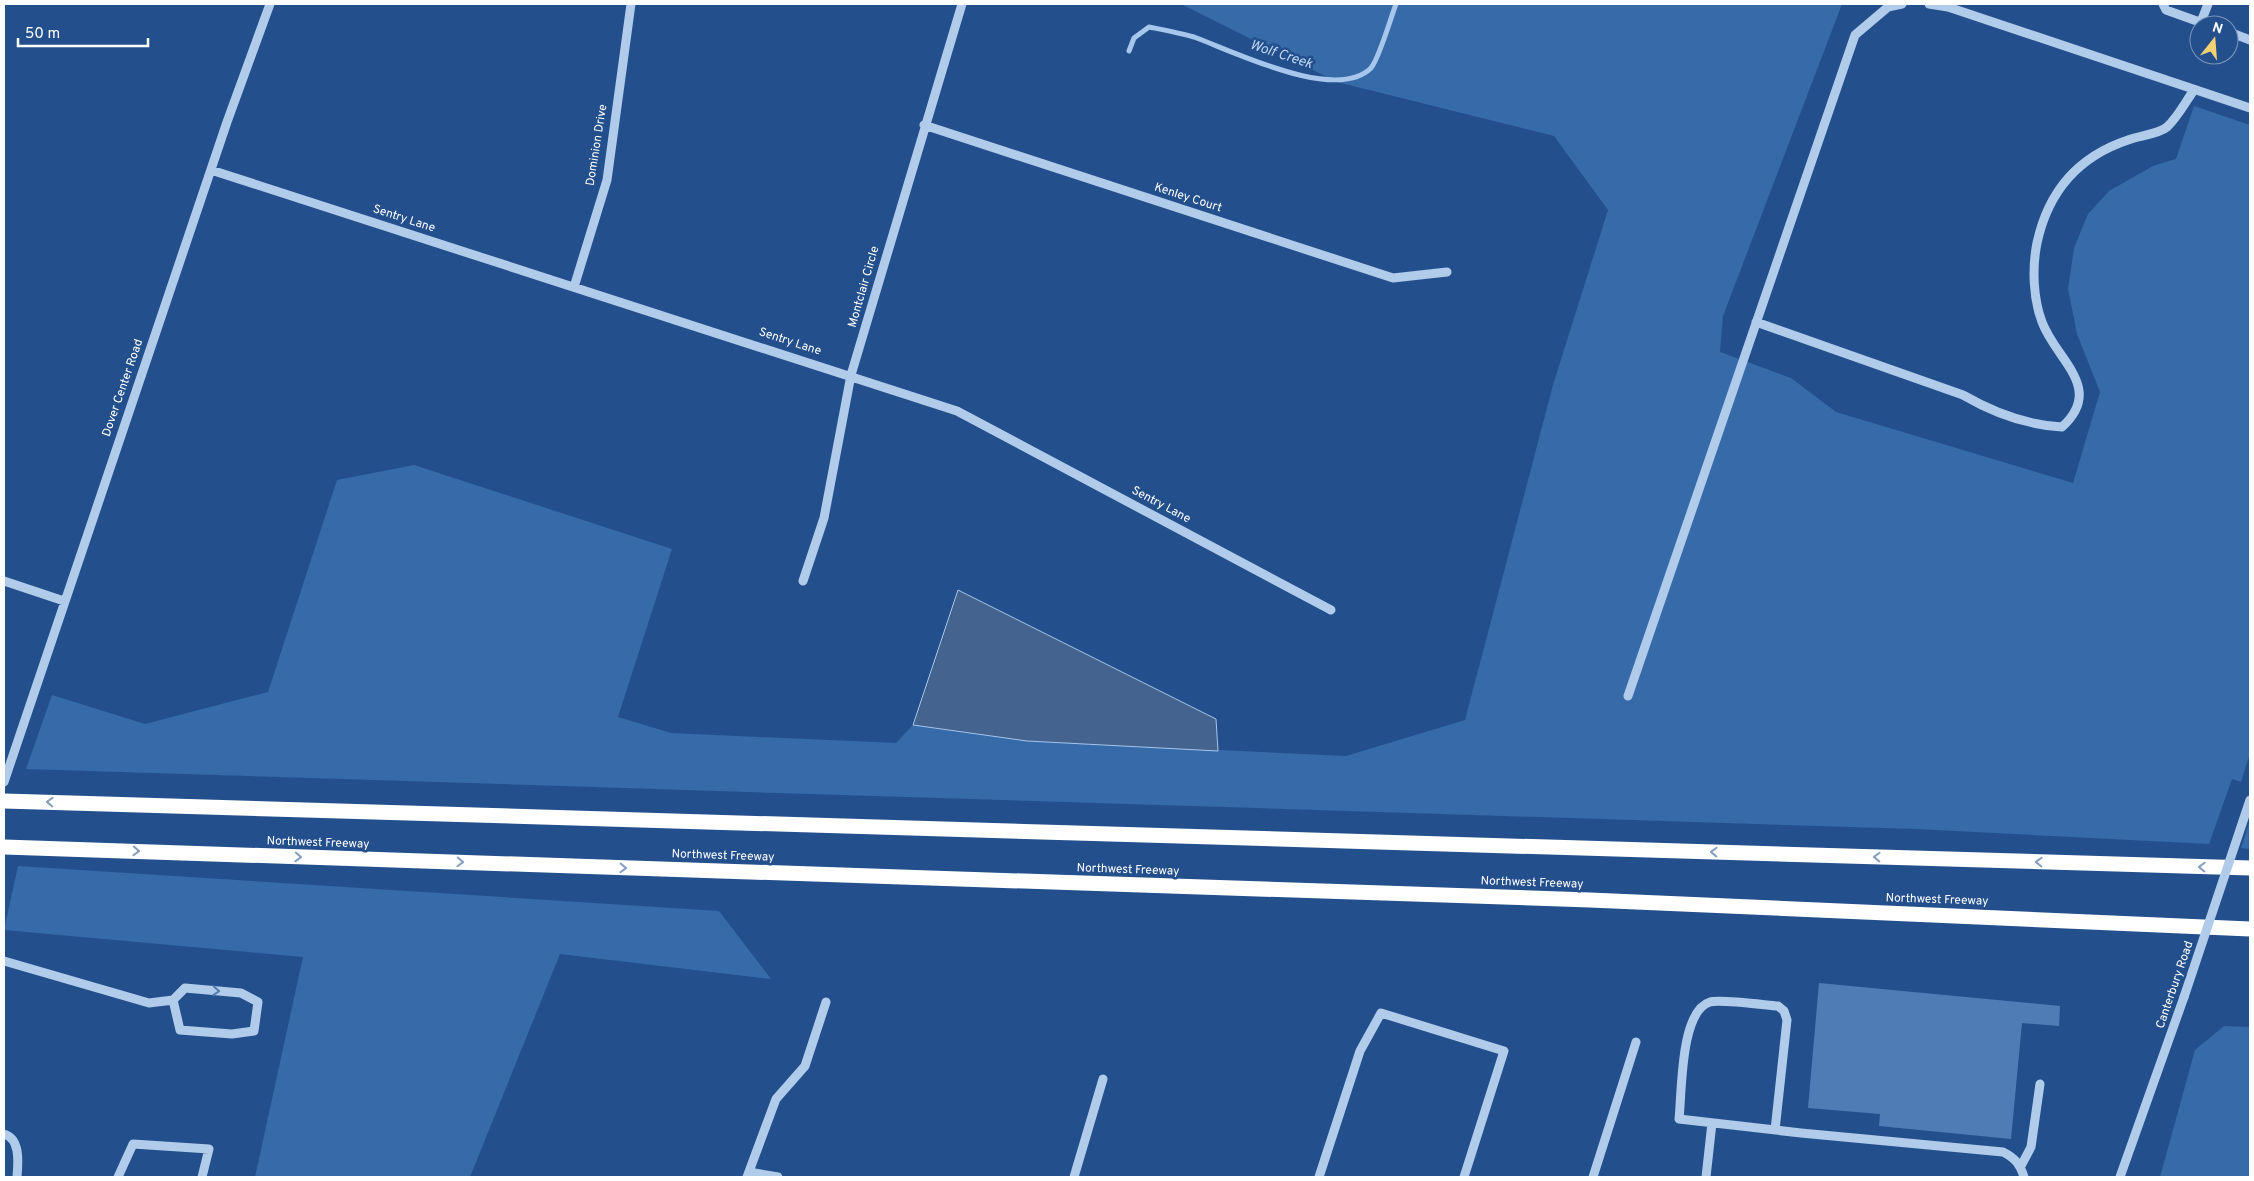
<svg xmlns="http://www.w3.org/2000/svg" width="2254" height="1181" viewBox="0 0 2254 1181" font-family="Overpass,sans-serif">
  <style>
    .green { fill: #376aa9 }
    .water { fill: #44648f; stroke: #a6c6ec }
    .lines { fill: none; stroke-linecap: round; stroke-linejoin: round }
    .stream { stroke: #a6c6ec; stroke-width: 5 }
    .building { fill: #507cb5 }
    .minor { stroke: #b1cbeb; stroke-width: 9 }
    .highway { stroke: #fff; stroke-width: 15 }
    .minor-bridge { stroke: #b1cbeb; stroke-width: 9 }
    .oneway { stroke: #869fc0 }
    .oneway2 { stroke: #557bad }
    .labels { text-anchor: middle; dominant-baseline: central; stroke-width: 5; stroke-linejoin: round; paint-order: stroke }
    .street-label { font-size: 12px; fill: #fff; stroke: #23508c }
    .water-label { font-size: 14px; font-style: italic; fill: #bdd5f2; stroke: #23508c }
  </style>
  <rect width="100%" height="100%" fill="#23508c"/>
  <!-- green -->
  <path class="green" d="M1181,4h661l-119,312 -3,36 71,26 45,34 237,71 27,-91 -23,-58 -9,-45 6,-41 14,-34 21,-23 44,-25 23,-7 18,-53 56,19v628l-9,29 -9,-3 -23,65 -294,-15 -1889,-60 26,-74 93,29 123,-32 69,-212 77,-15 258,84 -54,168 53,16 225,10 17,-18 114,16 319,15 119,-36 88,-335 55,-175 -54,-74 -217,-54z
    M2250,821v28l-9,-1z
    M18,866l701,45 52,68 -211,-25 -90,223h-215l48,-220 -299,-27z
    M2224,1026l26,1v150h-90l35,-127z"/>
  <!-- water -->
  <path class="water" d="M958,590l258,129 2,32 -191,-10 -114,-16z"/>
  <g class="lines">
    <!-- stream -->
    <path class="stream" d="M1129,51l5,-13 15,-11c15,3 31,6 45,10 39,14 142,66 177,31 8,-9 20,-51 25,-64"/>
  </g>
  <!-- building -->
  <path class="building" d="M1819,983l241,23 -1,20 -37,-3 -11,116 -132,-13 1,-12 -72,-6z"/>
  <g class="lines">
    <!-- minor -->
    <path class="minor" d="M1929,4l19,3 302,101
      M2163,4l3,6 42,15
      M2201,22l7,-18
      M2229,32l21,8
      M924,125l469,153 54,-6
      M211,170l746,241 374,199
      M574,287l33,-107 24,-176
      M1756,322l207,73c31,18 63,30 99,32 43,-39 -6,-67 -20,-105 -9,-24 -10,-54 -5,-79 11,-51 40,-86 91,-103 10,-4 31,-6 39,-13 11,-10 19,-26 27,-37
      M4,581l60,20
      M803,581l21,-63 27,-143 111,-371
      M1628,696l227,-661 33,-28 14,-3
      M4,782l223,-660 43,-118
      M4,961l145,42 24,-3 12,-12 56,5 17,9 -4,29 -22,3 -52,-4 -7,-30
      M1775,1130l12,-110 -3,-9 -6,-5c-13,-1 -59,-7 -68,-4 -30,9 -28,91 -31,117l122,14 202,19c12,6 17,12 21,25
      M4,1134c17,5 14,29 13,43
      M2021,1166l10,-19 9,-63
      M749,1172l29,5
      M118,1177l15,-33 76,5 -7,28
      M747,1177l29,-78 29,-33 21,-64
      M1074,1177l29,-98
      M1319,1177l41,-126 21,-38 123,38 -40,126
      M1593,1177l43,-135
      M1706,1177l6,-54
      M2120,1177l64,-180"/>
    <!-- highway -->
    <path class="highway" d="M4,801l2246,67
      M4,847l1586,53 660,29"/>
    <!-- minor-bridge -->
    <path class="minor-bridge" d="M2184,997l66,-197"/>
  </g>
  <!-- one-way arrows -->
  <defs><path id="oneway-chevron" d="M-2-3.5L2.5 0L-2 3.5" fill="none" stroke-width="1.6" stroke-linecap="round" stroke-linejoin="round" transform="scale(1.25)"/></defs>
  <g class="oneway">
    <use href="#oneway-chevron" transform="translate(50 802) rotate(-178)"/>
    <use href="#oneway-chevron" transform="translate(136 851) rotate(2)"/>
    <use href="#oneway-chevron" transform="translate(1714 852) rotate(-178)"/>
    <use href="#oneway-chevron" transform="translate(298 857) rotate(2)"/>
    <use href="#oneway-chevron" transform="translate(1877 857) rotate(-178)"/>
    <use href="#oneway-chevron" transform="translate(460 862) rotate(2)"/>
    <use href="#oneway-chevron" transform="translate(2039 862) rotate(-178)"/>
    <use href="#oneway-chevron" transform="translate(2202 867) rotate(-178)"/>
    <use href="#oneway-chevron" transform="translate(623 868) rotate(2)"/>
  </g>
  <use class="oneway2" href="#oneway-chevron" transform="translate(216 991) rotate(5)"/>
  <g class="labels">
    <!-- street labels -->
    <g class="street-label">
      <text transform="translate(597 145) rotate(-81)">Dominion Drive</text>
      <text transform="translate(1188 198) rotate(18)">Kenley Court</text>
      <text transform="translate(404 219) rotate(18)">Sentry Lane</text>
      <text transform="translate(864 287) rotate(-74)">Montclair Circle</text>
      <text transform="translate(790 342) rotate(18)">Sentry Lane</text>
      <text transform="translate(123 388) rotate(-71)">Dover Center Road</text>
      <text transform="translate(1161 505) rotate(28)">Sentry Lane</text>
      <text transform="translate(318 843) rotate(2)">Northwest Freeway</text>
      <text transform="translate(723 856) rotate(2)">Northwest Freeway</text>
      <text transform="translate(1128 870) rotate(2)">Northwest Freeway</text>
      <text transform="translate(1532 883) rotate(2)">Northwest Freeway</text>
      <text transform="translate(1937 900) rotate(2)">Northwest Freeway</text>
      <text transform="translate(2175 985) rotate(-71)">Canterbury Road</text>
    </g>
    <!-- water labels -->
    <g class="water-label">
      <text transform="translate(1281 55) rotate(18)">Wolf Creek</text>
    </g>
  </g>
  <!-- border -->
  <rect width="2254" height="1181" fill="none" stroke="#ffffff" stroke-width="10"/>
  <!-- north arrow -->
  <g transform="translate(2214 40) rotate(17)"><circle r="24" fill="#23508c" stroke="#7b96ba"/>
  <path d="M0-4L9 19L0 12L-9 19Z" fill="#f6d174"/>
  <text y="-8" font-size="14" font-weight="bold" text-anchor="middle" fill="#ffffff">N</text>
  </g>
  <!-- scale -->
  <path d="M18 38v8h130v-8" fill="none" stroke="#ffffff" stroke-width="2.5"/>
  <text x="25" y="38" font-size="15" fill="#ffffff" stroke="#23508c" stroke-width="4" paint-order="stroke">50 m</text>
</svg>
